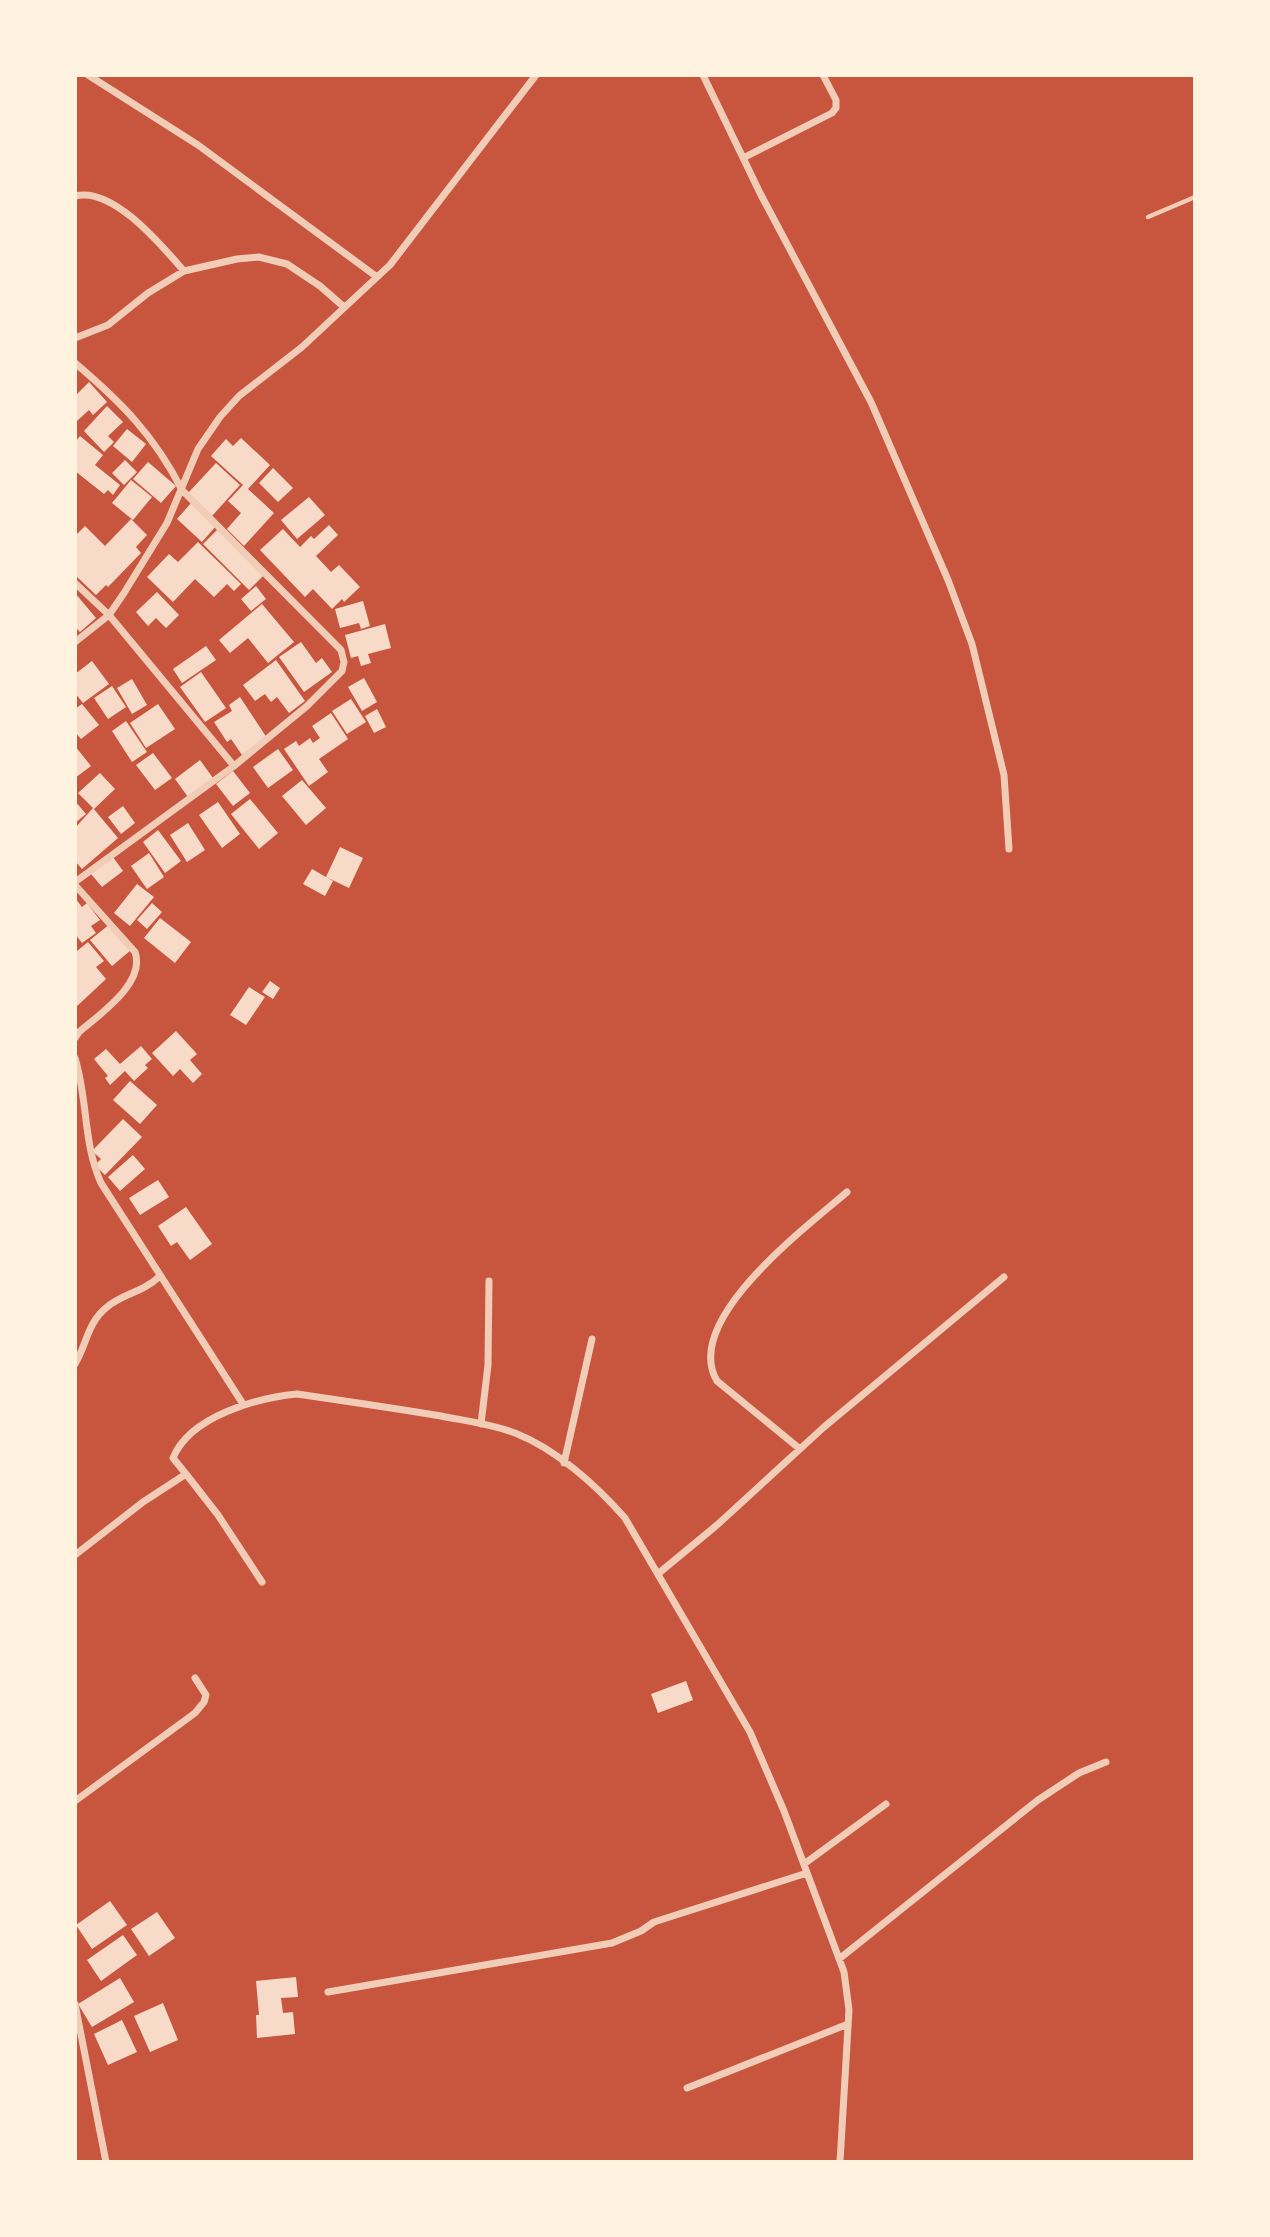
<svg xmlns="http://www.w3.org/2000/svg" width="1270" height="2237" viewBox="0 0 1270 2237" font-family="Arial,sans-serif">
  <style>
    .building { fill: #f7dbc8 }
    .lines { fill: none; stroke-linecap: round; stroke-linejoin: round }
    .service { stroke: #f1ccb7; stroke-width: 4.5 }
    .minor { stroke: #f1ccb7; stroke-width: 7 }
  </style>
  <rect width="100%" height="100%" fill="#c8553d"/>
  <!-- building -->
  <path class="building" d="M89,382l18,20 -14,13 -4,-5 -12,11 -2,-2v-23z
    M107,406l16,16 -15,14 6,6 -10,10 -20,-21z
    M127,429l19,15 -14,18 -19,-16z
    M80,436l23,19 -8,10 25,20 -7,10 -5,-5 -4,4 -29,-23v-29z
    M241,438l29,27 -22,24 26,24 -30,33 -17,-17 14,-16 -13,-12 15,-16 -32,-29 15,-17 7,7z
    M125,460l12,12 -13,13 -12,-12z
    M148,462l28,24 -15,17 -28,-24z
    M216,463l24,22 -28,31 -24,-23z
    M273,468l20,20 -15,14 -19,-19z
    M131,480l21,17 -19,23 -21,-17z
    M309,497l16,18 -28,24 -16,-19z
    M191,503l25,23 -14,16 -25,-23z
    M131,519l16,16 -11,12 5,6 -33,34 -2,-2 -10,10 -21,-20v-39l10,-10 20,20z
    M329,525l9,10 -22,21 15,16 8,-7 21,22 -16,15 -2,-3 -10,10 -19,-20 -8,8 -45,-47 23,-21 17,18 11,-11 3,3z
    M218,529l46,46 -15,15 -46,-46z
    M198,542l43,42 -7,7 -7,-7 -13,13 -19,-18 -22,23 -26,-25 22,-23 9,8z
    M256,586l10,13 -15,12 -10,-12z
    M157,592l22,23 -13,13 -10,-10 -8,8 -12,-14z
    M75,593l21,25 -16,14 -5,-5z
    M363,601l7,25 -9,3 -2,-6 -19,5 -5,-19z
    M262,604l32,38 -26,21 -20,-25 -18,15 -11,-13z
    M385,624l6,24 -23,6 3,9 -10,3 -3,-10 -7,2 -6,-23z
    M301,642l15,21 6,-5 10,14 -28,20 -25,-35z
    M206,646l10,14 -34,23 -9,-14z
    M276,660l29,41 -16,12 -12,-16 -6,5 -6,-8 -10,7 -12,-16z
    M92,661l17,23 -26,19 -8,-10v-19z
    M201,672l25,36 -21,14 -25,-35z
    M364,678l13,24 -15,9 -14,-24z
    M132,679l15,26 -15,9 -15,-26z
    M112,686l14,21 -18,12 -14,-21z
    M240,697l27,41 -25,17 -11,-16 -4,3 -13,-20 18,-11 -3,-6z
    M351,699l15,23 -19,12 -15,-23z
    M82,704l17,21 -18,14 -6,-7v-23z
    M158,704l17,25 -29,19 -16,-25z
    M377,709l9,18 -12,6 -9,-17z
    M331,713l17,26 -29,20 9,13 -19,14 -25,-37 12,-8 3,5 11,-8 3,5 7,-5 -8,-12z
    M126,721l21,31 -15,10 -20,-31z
    M75,746l16,20 -16,12z
    M278,749l15,21 -25,18 -15,-21z
    M153,753l19,25 -17,12 -19,-25z
    M200,760l13,18 -25,19 -13,-18z
    M233,771l17,22 -17,13 -17,-22z
    M100,773l15,16 -21,20 -16,-16z
    M302,780l24,28 -20,17 -24,-29z
    M250,799l28,34 -19,16 -28,-35z
    M75,801l11,13 -11,9z
    M218,802l22,32 -18,14 -23,-33z
    M123,806l12,17 -14,11 -13,-17z
    M93,808l25,30 -36,31 -7,-8v-33z
    M188,823l17,27 -18,12 -17,-27z
    M158,830l23,31 -16,12 -22,-31z
    M340,847l23,11 -14,30 -23,-11z
    M149,853l15,24 -17,12 -16,-23z
    M113,857l10,14 -21,16 -11,-13z
    M312,869l21,12 -8,15 -22,-12z
    M137,884l17,13 -24,29 -16,-13z
    M75,898l7,9 5,-4 13,17 -9,6 5,7 -14,10 -7,-9z
    M152,903l10,9 -15,17 -10,-9z
    M160,918l31,24 -16,21 -31,-25z
    M110,924l21,26 -19,16 -22,-26z
    M88,942l16,19 -8,6 10,12 -31,29v-59l2,2z
    M270,981l10,7 -7,11 -11,-7z
    M249,987l16,10 -19,28 -16,-10z
    M176,1031l21,23 -7,6 12,14 -9,9 -13,-14 -7,7 -21,-23z
    M141,1046l11,13 -7,6 3,3 -14,13 -9,-10 -15,14 -5,-7 3,-2 -14,-17 12,-10 14,15z
    M130,1081l27,24 -17,19 -27,-24z
    M123,1119l19,18 -37,38 -10,-10 6,-6 -9,-8z
    M133,1155l12,14 -25,22 -12,-14z
    M158,1180l11,17 -29,18 -11,-17z
    M186,1207l26,37 -22,16 -13,-18 -6,4 -13,-20z
    M686,1681l7,19 -35,13 -7,-19z
    M110,1901l17,24 -35,24 -16,-24z
    M157,1912l18,26 -26,18 -18,-27z
    M123,1935l14,20 -36,26 -14,-21z
    M296,1977l2,20 -17,1 2,15 10,-1 2,22 -38,4 -1,-23h3l-3,-34z
    M120,1978l14,24 -42,25 -14,-23z
    M163,2003l15,37 -28,12 -16,-36z
    M122,2020l15,32 -29,13 -14,-31z"/>
  <g class="lines">
    <!-- service -->
    <path class="service" d="M1148,217l47,-20"/>
    <!-- minor -->
    <path class="minor" d="M88,75l110,70 179,132
      M703,75l58,120 110,207 77,178 24,64 32,131 5,74
      M743,158l89,-45 4,-5v-8l-13,-25
      M75,196c38,-10 87,50 109,75
      M75,338l33,-13 40,-32 36,-22 53,-12 22,-2 28,7 33,22 24,21
      M75,363c46,39 79,72 107,127l159,160 3,12 -2,9 -35,35 -73,60 -159,116
      M75,583l34,32 125,151
      M75,642l34,-27 15,-22 43,-70 31,-74 22,-32 19,-21 63,-49 88,-82 146,-190
      M75,885l60,67c11,31 -35,62 -56,80l-4,6
      M75,1058c13,42 8,85 26,125l142,221
      M75,1364c12,-20 12,-41 32,-57 17,-14 35,-14 53,-31
      M481,1424l7,-59 1,-84
      M800,1449l-83,-68c-36,-61 91,-155 130,-189
      M564,1463l28,-124
      M186,1474l32,41 44,67
      M75,1555l68,-53 43,-28 -13,-16c17,-42 84,-60 124,-64 48,7 96,14 144,22 25,5 50,8 74,17 41,16 81,52 110,85l125,214 34,79 60,161 5,38 -9,152
      M659,1573l58,-48 107,-98 180,-150
      M75,1801l120,-88 9,-11 2,-7 -11,-17
      M804,1864l82,-60
      M839,1959l199,-159 41,-27 27,-11
      M328,1992l284,-49 29,-12 13,-9 153,-49
      M75,2004l31,158
      M687,2088l161,-64"/>
  </g>
  <!-- border -->
  <rect width="1270" height="2237" fill="none" stroke="#fff3e0" stroke-width="154"/>
</svg>
